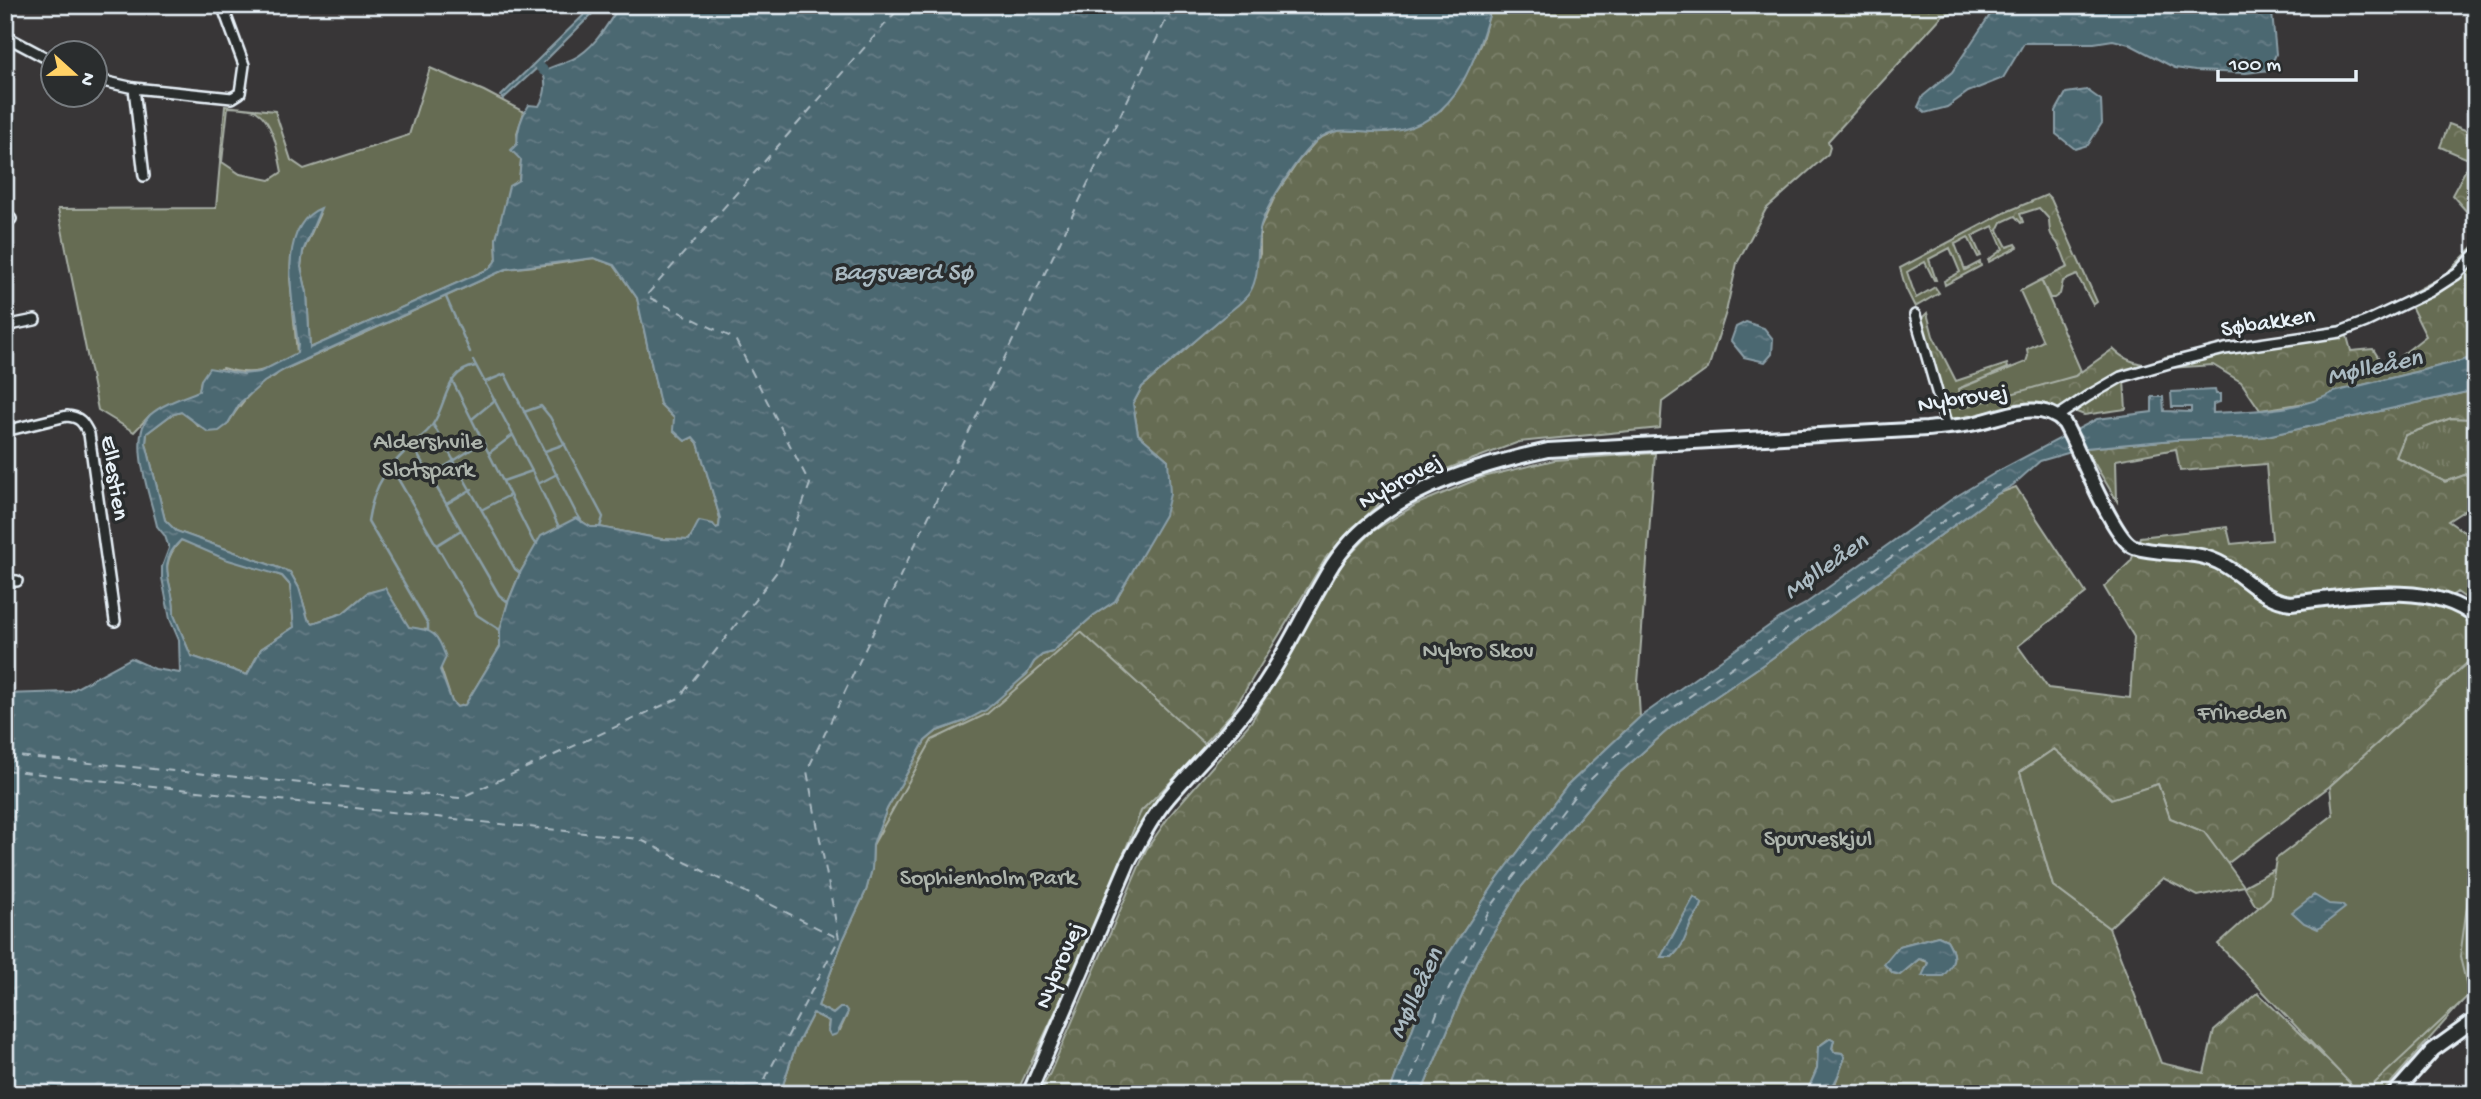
<svg xmlns="http://www.w3.org/2000/svg" width="2481" height="1099" viewBox="0 0 2481 1099" font-family="'Gochi Hand',sans-serif">
  <style>
    .grass { fill: url(#grass-tufts); stroke: #a7aea5; stroke-width: 2 }
    .forest { fill: url(#forest-crowns); stroke: #a7aea5; stroke-width: 2; fill-rule: evenodd }
    .park { fill: #666c52; stroke: #a7aea5; stroke-width: 2; fill-rule: evenodd }
    .water { fill: url(#water-ripples); stroke: #8a9ea7; stroke-width: 2; fill-rule: evenodd }
    .lines { fill: none; stroke-linecap: round; stroke-linejoin: round }
    .stream { stroke: #8a9ea7; stroke-width: 2.5 }
    .canal { stroke: #4c6771; stroke-width: 10 }
    .ferry { stroke: #aabac2; stroke-width: 2; stroke-dasharray: 9 7; stroke-linecap: butt }
    .street-casing { stroke: #e8f1f8; stroke-width: 14 }
    .secondary-casing { stroke: #e8f1f8; stroke-width: 18 }
    .street { stroke: #2a2d2e; stroke-width: 9 }
    .secondary { stroke: #2a2d2e; stroke-width: 12 }
    .labels { text-anchor: middle; dominant-baseline: central; stroke-width: 7; stroke-linejoin: round; paint-order: stroke }
    .street-label { font-size: 24px; fill: #e8f1f8; stroke: #2a2d2e }
    .park-label { font-size: 24px; fill: #aeb5ad; stroke: #2a2d2e }
    .water-label { font-size: 26px; font-style: italic; fill: #aabac2; stroke: #2a2d2e }
  </style>
  <defs>
    <pattern id="grass-tufts" width="24" height="20" patternUnits="userSpaceOnUse" patternTransform="scale(1.75)"><rect width="24" height="20" fill="#666c52"/><path d="M3 7l-1-3M5 7V3M7 7l1-3M15 17l-1-3M17 17v-4M19 17l1-3" fill="none" stroke="#7c816c"/></pattern>
    <pattern id="forest-crowns" width="20" height="18" patternUnits="userSpaceOnUse" patternTransform="scale(1.75)"><rect width="20" height="18" fill="#666c52"/><path d="M2 6a3 3 0 1 1 6 0M12 15a3 3 0 1 1 6 0" fill="none" stroke="#7c816c"/></pattern>
    <pattern id="water-ripples" width="26" height="14" patternUnits="userSpaceOnUse" patternTransform="scale(1.75)"><rect width="26" height="14" fill="#4c6771"/><path d="M2 4q2-2 4 0t4 0M15 11q2-2 4 0t4 0" fill="none" stroke="#667d86"/></pattern>
  </defs>
  <rect width="100%" height="100%" fill="#383637"/>
  <filter id="ink" filterUnits="userSpaceOnUse"><feTurbulence type="fractalNoise" baseFrequency=".0143" numOctaves="2"/><feDisplacementMap in="SourceGraphic" scale="14" xChannelSelector="R" yChannelSelector="G"/><feConvolveMatrix kernelMatrix="1 2 1 2 8 2 1 2 1" color-interpolation-filters="sRGB"/></filter>
  <g filter="url(#ink)">
    <!-- grass -->
    <path class="grass" d="M2119,381h5l2,28 -42,6 -10,-4z
      M2451,418l25,1v52l-31,11 -49,-25 9,-22z"/>
    <!-- forest -->
    <path class="forest" d="M1492,5h497l-46,10 -115,126 2,6 -2,7 -62,55 -29,54 -11,49 -18,57 -46,33 -2,26 -141,14 -126,47 -66,67 -96,158 -67,72 -69,124 -222,-65 14,-36 38,-68 12,-10 28,-10 62,-47 7,-12 8,-7 10,-3 42,-37 21,-14 49,-86 4,-55 -30,-26 -5,-30 9,-17 91,-79 27,-54v-25l16,-35 24,-35 18,-20 19,-9 51,2 53,-22 22,-29 18,-38z
      M2449,124l27,10v88l-24,-27 19,-35 -31,-13z
      M2047,195l4,4 46,103 -4,3 -16,-30 -14,6 -3,13 -6,4h-4l-9,-18 27,-13c-3,-6 -4,-12 -7,-17 -8,-18 -11,-7 -12,-31l-10,-11 -19,6 3,8 -2,1 -6,-7 -13,6 -4,8 9,17 9,-3 2,3 -29,15 -1,-2 15,-11 -10,-23 -21,10 9,20 -3,1 -10,-20 -13,7 10,26 15,-8 1,4 -36,19 -1,-4 16,-9 -10,-24 -21,11 7,21h-2l-9,-18 -18,10 9,26 19,-11 4,6 -24,14 -9,-18 -6,-21 106,-56z
      M2476,244v113l-142,35 -16,9 -58,9 -19,-28 -28,-17 -43,3 -5,-11 179,-32 7,26 22,-2 12,19 41,-32 -20,-40 38,-20z
      M1927,313l6,23 23,45 51,-17 1,4 -50,21 117,-13 38,-27c12,12 24,14 40,17l-36,10 -59,33c-5,-2 -11,-5 -16,-6 -24,-4 -64,16 -92,16l-29,-94 1,-7z
      M2476,390v29l-25,-1 -46,17 -9,22 49,25 31,-11v32l-28,18 19,13 9,-3v74l-19,-13 -14,11 33,24v78l-10,-41 -136,122 -103,78 -23,-32 -34,-14 -12,-34 -46,15 -58,-50 -34,23 33,114 56,42 52,135 43,10 10,-42 44,-38 101,98 50,-58 10,-32 -42,-37 -30,16 -54,-11 1,-51 -39,-13 -11,-19 104,-57 32,37 81,-21 15,-54v113l-5,41 3,43 -93,106h-559l12,-7 11,-30 -3,-4 -8,-1 -2,-4 2,-8 -4,-2 -12,9 -1,22 -7,16 1,6 4,3h-394l55,-132 45,-75 88,-105 62,-55 97,-66 229,-167 19,-7 70,106 -68,53 30,42 82,10 4,-61 -30,-50 27,-26 9,-24 87,-10 4,17 41,-4 -6,-76 -86,7 -4,-22 -60,11 1,41 -32,-53 89,-8 88,-3zM1694,897l8,6c-1,8 -8,12 -11,20 -6,14 -8,23 -19,34h-11zM1938,936l9,4c9,15 9,23 -4,35l-20,1 5,-14 -9,-3 -19,16 -7,-2 -9,-9 15,-18z
      M1655,453l-17,230 2,34 -73,69 -70,94 -34,52 -35,54 -39,108h-350l11,-21 96,-223 24,-35 81,-93 93,-161 28,-29 45,-28 66,-27 71,-17z"/>
    <!-- park -->
    <path class="park" d="M430,68l54,23 40,21 -7,21 4,27 -2,20 -23,59 1,20 -8,10 -179,79 -3,-55 -6,-26 2,-15 17,-39 -29,41 -1,24 7,75c-30,17 -40,25 -75,15l-21,12 -2,11 -49,24 -16,17 -36,-22 -40,-201 158,-1 9,-102 50,5 16,49 13,9 105,-34zM228,107c8,1 21,0 28,4 18,11 22,42 26,61l-12,8 -30,-6 -18,-12z
      M594,258l20,7 23,33 23,106 14,14v13l11,10 8,-4 5,6 22,75 -1,9 -28,9 -2,4 -28,-1 -61,-12 -9,1 -8,-6 -41,14 -22,37 -12,29 -8,28v17l-35,58 -8,2 -5,-5 -24,-72 -19,-2 -24,-39 -18,4 -24,20 -30,10 -5,-4 -9,-31 -9,-16 -114,-41 -11,-11 -19,-77 1,-10 24,-18 10,-3 9,5 8,9 29,-1c10,-17 21,-32 38,-44 5,-3 9,-3 14,-9l227,-103 49,-5z
      M2041,280l40,91 -6,5 -114,32 -3,-19 68,-27 2,-6 -1,-7 16,-8 -23,-50z
      M181,540l101,36 8,9 4,42 -33,22 -14,26 -56,-19 -17,-40c1,-33 -20,-47 7,-76z
      M1081,632l126,114 -66,65 -56,139 -69,144h-236l15,-46 18,-35 16,8 -1,6 12,3 7,-15 -7,-7 -7,6 -15,-8 25,-66 23,-49 6,-22 1,-24 59,-105 55,-26z
      M2476,655v216l-8,28 -8,58 9,38 -106,99h-3l-142,-150 52,-47 6,-38 57,-44 -3,-29z
      M2054,749l57,50 47,-15 12,34 34,14 40,54 -46,10 -35,-18 -54,50 -56,-42 -33,-114z"/>
    <!-- water -->
    <path class="water" d="M594,5h7l-59,59 1,2 -4,4 -3,-1 -33,30 -2,-3z
      M620,5h872c-19,63 -40,131 -119,127 -19,-1 -39,-6 -56,8 -18,15 -52,66 -57,89 -4,18 1,45 -10,63 -5,9 -19,18 -27,25 -27,23 -54,46 -81,70l-9,17 5,30 30,26 2,34 -5,21 -50,86 -21,14 -42,37 -10,3 -8,7 -7,12 -41,36 -21,11 -28,10 -12,10 -38,68 -14,35 -1,25 -6,22 -23,49 -25,66 15,8 7,-6h5l3,4 -11,22 -6,2 -3,-5 1,-10 -16,-8 -18,35 -15,46h-775v-400l64,-2 62,-34 24,11 25,4 -1,-33 -9,-21 -8,-41v-11l7,-19 -4,-12 -8,-10c-6,-28 -30,-88 -7,-111 12,-11 34,-18 49,-24l2,-11 8,-12 34,6 17,-2 37,-19 1,-8c-4,-38 -24,-118 23,-137l-18,43 -2,16 6,26 3,55 179,-79 8,-10 -1,-20 13,-53 10,-6 2,-20 -10,-10 6,-6c0,-14 4,-27 12,-39l10,1c6,-10 9,-23 3,-34 9,-6 21,-8 31,-13 22,-11 34,-34 47,-54zM594,258l20,7 23,33 23,106 14,14 -1,12 12,11 8,-4 5,6 22,75 -1,9 -3,1 -3,-4 -14,-3 -10,19 -28,-1 -61,-12h-9l-15,-9 -35,18 -21,37 -12,29 -8,28v17l-35,58 -8,2 -5,-5 -12,-32 6,-13c-10,-25 -11,-26 -37,-30l-24,-39 -18,5 -24,20 -30,10 -5,-4 -9,-31 -9,-16 -114,-41 -11,-11 -19,-77 1,-10 24,-18 10,-3 27,20 11,-1 8,-6 13,-22 24,-21 23,-14 79,-36 140,-63zM181,540l44,19 57,17 8,9 4,42 -33,22 -14,26 -56,-19 -17,-41c2,-30 -21,-49 7,-75z
      M1999,5h264l9,8 4,41 -7,16 -23,3 -51,-2 -20,-3 -46,-24 -16,-4 -19,3h-70l-21,35 -35,14 -21,15 -22,6 -7,-6 5,-11 29,-24 40,-60z
      M2087,90l14,10 1,23 -14,22 -13,4 -19,-15v-23l10,-18z
      M1746,322l18,6 9,11 -1,15 -7,8 -21,-5 -13,-16 5,-14z
      M2476,357v33l-214,47 -88,3 -89,8 -45,13 -27,24 -16,9 -229,167 -97,66 -62,55 -88,105 -45,75 -55,132h-32l39,-108 69,-106 70,-94 73,-69 140,-99 25,-14 147,-105 48,-29 97,-51 55,-7v-15h11l1,14 27,1v-5h-19l-1,-15 44,-2 1,4h4v8l-7,2v9c39,-3 86,-1 121,-21z
      M2314,895l15,9 13,1 3,3 -27,21 -14,-6 -12,-11z
      M1694,897l8,6c-1,8 -8,12 -11,20 -6,14 -7,23 -19,34h-11z
      M1938,936l9,4c9,15 9,23 -4,36h-21l6,-13 -2,-3 -7,-1 -19,16 -7,-2 -9,-9 15,-18z
      M1831,1038l3,2 -2,8 2,4 8,1 3,4c-6,16 -11,42 -34,34l-1,-6 7,-16 1,-22z"/>
    <g class="lines">
      <!-- stream -->
      <path class="stream" d="M446,297l24,55
        M473,360l59,111 27,56
        M452,380l81,161 4,3
        M485,382l20,-8 70,137 7,11
        M524,412l17,-6 9,11 53,100 -3,10
        M472,419l23,-19
        M433,424l82,145 5,4
        M412,445l87,150 9,7
        M545,451l20,-7
        M489,453l24,-18
        M390,465l87,150 23,15
        M430,476l53,-34
        M503,481l29,-10
        M538,484l19,-10
        M448,503l24,-14
        M483,509l27,-14
        M437,545l24,-15
        M428,630v-6l-60,-103c6,-38 19,-53 46,-78 6,-5 15,-12 19,-19 14,-20 12,-54 43,-58"/>
      <!-- canal -->
      <path class="canal" d="M541,68l3,3"/>
      <!-- ferry -->
      <path class="ferry" d="M5,755l455,43 219,-100 100,-129 31,-85 -75,-145 -89,-43 256,-291
        M5,770l634,69 199,99
        M757,1094l82,-155 -32,-168 366,-766
        M1405,1094l34,-86 54,-104 86,-114 72,-67 342,-236 9,-2"/>
      <defs>
        <path id="street" d="M5,36l47,25
          M94,79l40,9 98,10 8,-5 4,-28 -22,-60
          M134,88l10,88
          M5,220l6,-1
          M1915,315l32,112
          M5,326l30,-6
          M2058,416l30,-20 33,-19 48,-14 56,-14 115,-17 26,-10 63,-30 28,-18 19,-20
          M5,431l62,-15c13,1 16,6 22,18l26,187
          M5,580l12,1"/>
        <path id="secondary" d="M2476,933v18
          M1029,1094l100,-233c12,-22 23,-44 39,-63 28,-33 59,-62 84,-96 32,-43 53,-93 81,-138 46,-70 138,-97 215,-114l379,-21c16,-2 33,-2 49,-6 27,-6 64,-25 88,0 14,23 49,117 70,124 27,9 57,2 84,15 27,13 43,38 73,41 54,-6 142,-24 185,15
          M2394,1094l39,-44 43,-31"/>
      </defs>
      <!-- street casing -->
      <use href="#street" class="street-casing"/>
      <!-- secondary casing -->
      <use href="#secondary" class="secondary-casing"/>
      <!-- street -->
      <use href="#street" class="street"/>
      <!-- secondary -->
      <use href="#secondary" class="secondary"/>
    </g>
  </g>
  <g class="labels">
    <!-- street labels -->
    <g class="street-label">
      <text transform="translate(2268 324) rotate(-9)">Søbakken</text>
      <text transform="translate(1963 400) rotate(-9)">Nybrovej</text>
      <text transform="translate(113 478) rotate(81)">Ellestien</text>
      <text transform="translate(1401 483) rotate(-29)">Nybrovej</text>
      <text transform="translate(1061 966) rotate(-67)">Nybrovej</text>
    </g>
    <!-- park labels -->
    <g class="park-label">
      <text x="428" y="443">Aldershvile<tspan x="428" dy="28">Slotspark</tspan></text>
      <text x="1478" y="652">Nybro Skov</text>
      <text x="2242" y="714">Friheden</text>
      <text x="1818" y="840">Spurveskjul</text>
      <text x="988" y="879">Sophienholm Park</text>
    </g>
    <!-- water labels -->
    <g class="water-label">
      <text x="903" y="274">Bagsværd Sø</text>
      <text transform="translate(2375 369) rotate(-12)">Mølleåen</text>
      <text transform="translate(1827 568) rotate(-35)">Mølleåen</text>
      <text transform="translate(1418 994) rotate(-65)">Mølleåen</text>
    </g>
  </g>
  <!-- margin -->
  <rect width="2481" height="1099" fill="none" stroke="#2a2d2e" stroke-width="28"/>
  <rect x="14" y="14" width="2453" height="1071" fill="none" stroke="#e8f1f8" stroke-width="2.5" filter="url(#ink)"/>
  <!-- north arrow -->
  <g transform="translate(74 74) rotate(111)"><circle r="33" fill="#2a2d2e" stroke="#767b7f" stroke-width="2"/>
  <path d="M0-5L12 26L0 18L-12 26Z" fill="#ffd166"/>
  <text y="-10" font-size="19" font-weight="bold" text-anchor="middle" fill="#e8f1f8">N</text>
  </g>
  <!-- scale -->
  <path d="M2218 70v10h138v-10" fill="none" stroke="#e8f1f8" stroke-width="3.5"/>
  <text x="2229" y="70" font-size="21" fill="#e8f1f8" stroke="#2a2d2e" stroke-width="5" paint-order="stroke">100 m</text>
</svg>
